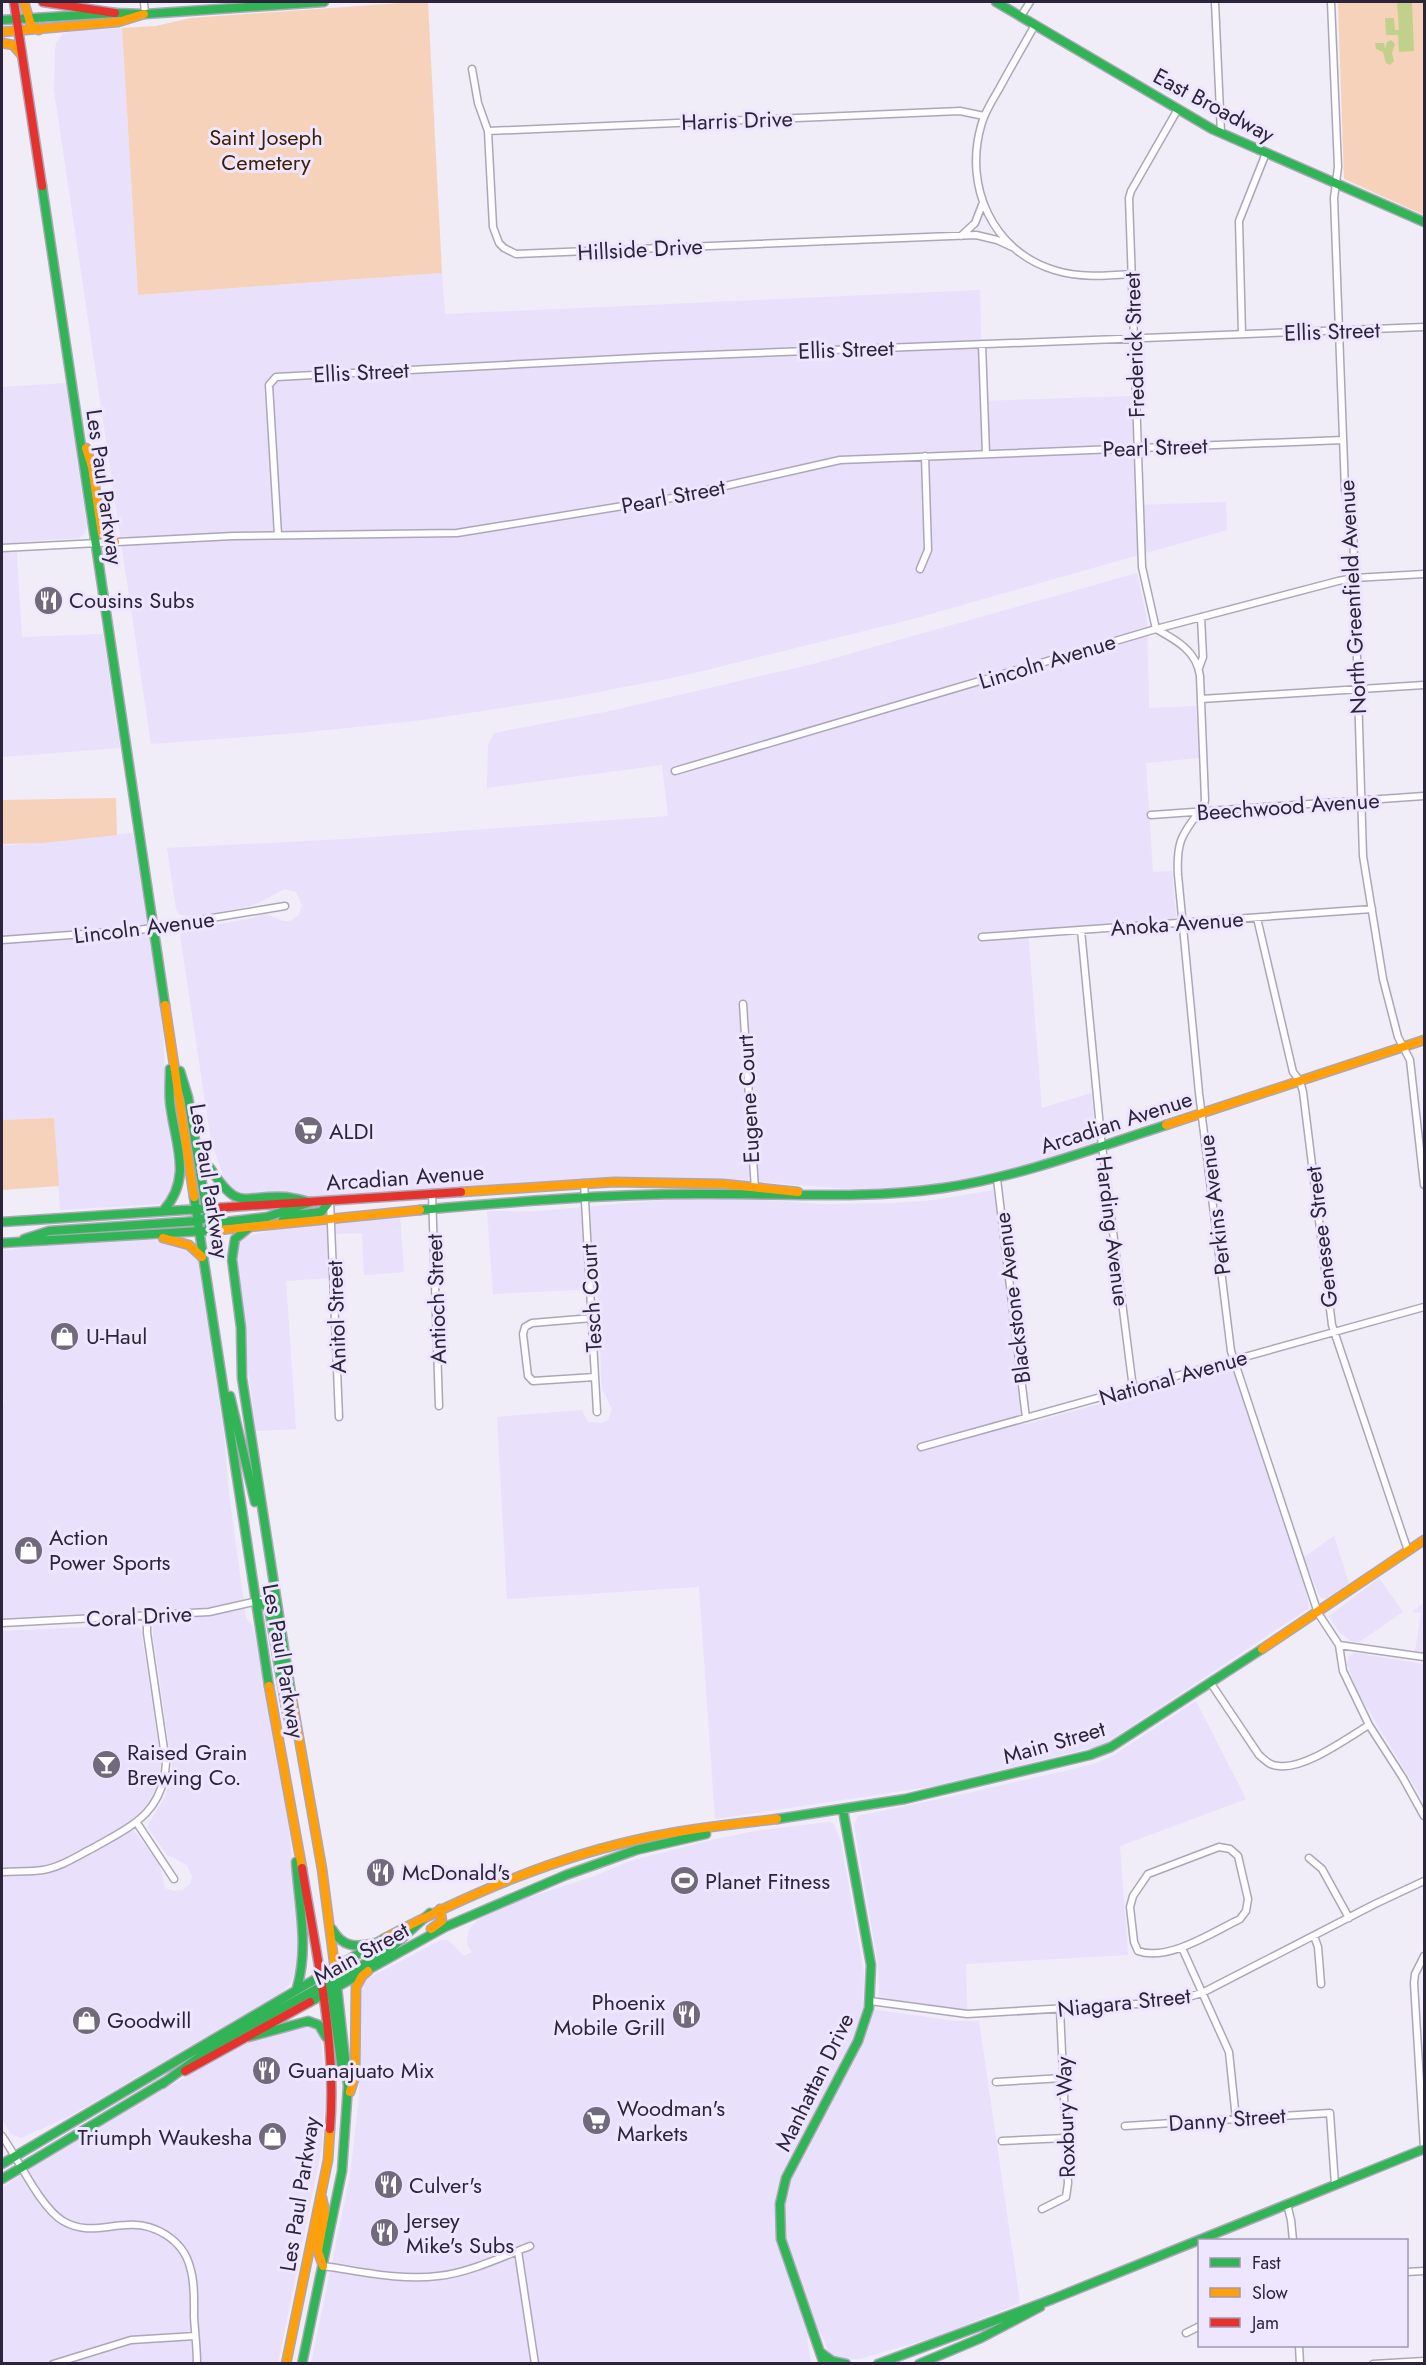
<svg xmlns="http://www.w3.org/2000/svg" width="1426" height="2365" viewBox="0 0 1426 2365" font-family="Jost,sans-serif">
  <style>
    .built { fill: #e9e0fb }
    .green { fill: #f7d2ba }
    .water { fill: #c1d08b }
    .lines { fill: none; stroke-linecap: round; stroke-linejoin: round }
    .street-casing { stroke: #aca7b6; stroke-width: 9 }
    .fast-casing { stroke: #aca7b6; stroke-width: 11 }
    .slow-casing { stroke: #aca7b6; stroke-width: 11 }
    .jam-casing { stroke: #aca7b6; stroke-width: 11 }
    .street { stroke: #fdfcfe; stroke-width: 6 }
    .fast { stroke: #30b455; stroke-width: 8 }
    .slow { stroke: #ff9f0a; stroke-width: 8 }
    .jam { stroke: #e5322d; stroke-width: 8 }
    .labels { text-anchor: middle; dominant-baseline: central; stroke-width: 6; stroke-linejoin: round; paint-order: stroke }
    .street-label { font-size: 22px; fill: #2c243a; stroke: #eee6fe }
    .park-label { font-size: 22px; fill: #402000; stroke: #eee6fe }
    .poi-label { font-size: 22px; fill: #2c243a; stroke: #eee6fe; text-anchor: start }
  </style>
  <rect width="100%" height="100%" fill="#f0ecf8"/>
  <!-- built -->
  <path class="built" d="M122,28l16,267 304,-22 3,41 535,-24 1,50h-3l2,61 152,-5 3,109 91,-3 1,28 -314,89 -227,56 -113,22 -150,23 -125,13 -147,11 -97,-654 1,-38 1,-9 7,-9 6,-2z
    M66,383l21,145 -3,6 -5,4 -63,4 6,95 81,-3 17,114 -118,9v-370z
    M1137,573l10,47 2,88 47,-2 3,52 -53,5 7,109 19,-1 4,45 -4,5 -144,11 14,176 49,-15 5,43 -2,6 -71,24 -36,9 -60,10 -64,5 -143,-11 -85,-2 -317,20 -78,-1 -12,-7 -17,-48 -31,-206 5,-5 64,-11 17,-5 17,7h7l9,-6 3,-10 -6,-13 -11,-3 -29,15 -15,4 -46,8 -16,-1 -3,-6 -9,-61 179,-9 322,-23 -6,-51 -175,23 1,-43 6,-12 116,-22 207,-48z
    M133,833l30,195 3,77 10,79 -7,14 -10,6 -99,6 -6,-92 -52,2v-274z
    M993,1190l3,8 27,227 207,-57 7,13 67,202 5,25 -206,137 -168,41 -220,33 -16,-232 -192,12 -10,-182 85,-7 6,12 14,1 6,-3 4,-11 -10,-20 -5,-100 -104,5 -6,-83h50l138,-12 56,-1 92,6 70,-1 41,-3z
    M400,1216l4,56 -40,3 -2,-42 -25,1 -8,2 2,42 -45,3 10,148 -40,2 -21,-161 4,-30 4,-3 35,-8z
    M152,1240l34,6 9,9 3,5 26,174 5,60 17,124 6,7 3,10 33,188 12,98 -1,46 -9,17 -9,9 -211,123 -49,22 -10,-4 -9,-15v-488l129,-6 7,1 3,4 20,133 -5,25 -7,13 -9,12 -12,10 31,40 6,25 8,3 10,-1 8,-7 1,-7 -5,-11 -20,-10 -19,-27 1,-5 16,-26 7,-30 -19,-133 1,-24 -152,8v-213l2,-1 -2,-34v-119l26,-4z
    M1334,1536l15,47 -22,15h-5l-4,-5 -14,-36z
    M1379,1578l24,34 -44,30 -8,-1 -12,-9 -10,-16z
    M1424,1603v49l-9,-1 6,-38 -9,-1z
    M1355,1653l69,11v138l-67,-111 -10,-27 2,-8z
    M1196,1701l50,98 -126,47 8,109 -162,9 1,47 -86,-12 -2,-3 -1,-31 -24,-141 4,-8 115,-24 117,-27 21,-8z
    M829,1822l5,2 7,18 23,131 -1,35 92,13h24l41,282 -84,34 -77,22 -18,1 -7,-3 -6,-7 -7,-17 -14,5 4,25 -500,1 39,-188 9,-79v-108l4,-8 78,-41h5l8,5 9,11 9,-4 -5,-8 1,-13 10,-12 46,-20 68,-22 38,-16 86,-22 45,-9z
    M304,2024l11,4 6,10 4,57 -3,52 -44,216 -276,1v-176l69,-47 187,-104z"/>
  <!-- green -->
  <path class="green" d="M415,2h13l14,271 -304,22 -16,-267 34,-2 34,-8z
    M1338,2h86v213l-80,-36z
    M116,798l1,37 -74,8 -41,1v-44z
    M54,1118l5,68 -57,4v-70z"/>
  <!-- water -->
  <path class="water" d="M1397,2h15l2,49 -15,1 -1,-17h-12l-1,-17h9l1,12h4z
    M1391,40l4,4 -3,9 2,8 -4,4 -4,-2 -3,-11 -7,-3 -1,-6h9l1,6 2,-7z"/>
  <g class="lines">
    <defs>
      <path id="street" d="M144,2l1,12
        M1215,2l6,131
        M1331,2l7,165 -4,31 11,292 8,36 10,330 20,123 15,58 12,23 14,125
        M1021,16l9,-14
        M1035,25c-12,21 -24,42 -36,64 -7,12 -15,24 -18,37 -17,60 11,125 73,144 25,8 51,6 77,4
        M472,69l6,34 10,28 5,96 6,16 5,5 12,6 460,-19 21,5 15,7
        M488,131l472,-20 24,5
        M961,236l14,-13 7,-18
        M1242,334l-3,-113 27,-68
        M982,344l4,110
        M278,535l-9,-150 7,-8 380,-20 768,-30
        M2,548l231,-12 224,-3 215,-35 168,-38 503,-20
        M920,569l8,-19 -3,-94
        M1156,629c20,11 41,22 44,47l5,124 -1,5c-20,28 -28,32 -26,70l21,218 32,258 87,262 21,32 4,26 26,54 34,53 21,38
        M1156,629l-14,-62 -13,-369 2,-7 47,-82
        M1199,668l4,-11 -2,-40
        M1201,699l223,-14
        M675,771l481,-142 182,-48 16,-3 70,-4
        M1151,815l273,-19
        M1257,918l36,154 7,9 3,11 29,233 76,226
        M1081,930l20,208 32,250
        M982,937l390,-28
        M2,940l137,-10 146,-24
        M743,1004l12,185
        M997,1179l29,239
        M584,1183l13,229
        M432,1193l7,213
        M330,1201l9,216
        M592,1318l-60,5 -7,4 -2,7 5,42 5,5 62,-4
        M921,1447l503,-140
        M2,1623l207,-11 66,-15
        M1339,1645l85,12
        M1210,1682l49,73c6,5 11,11 20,11 26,3 67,-27 90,-41
        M137,1823l37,56
        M1219,1847l11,2 8,7 10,43 -2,12 -6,8c-27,13 -72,43 -102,32l-4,-9 -4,-35 3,-11 15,-22z
        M1309,1858l13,11 27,49
        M2,1872c13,-1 28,0 41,-2 18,-3 34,-14 50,-22 39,-22 70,-35 73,-85l-19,-130v-17
        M1314,1936l4,11 3,37
        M1182,1948l47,104 7,67
        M1424,1956l-9,18 -1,9 10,165
        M870,2001l97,13 204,-12 31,-9 173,-89 49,-23
        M996,2082l67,-4
        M1125,2126l205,-13 5,72
        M2,2136c17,24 38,71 61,85 22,13 41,5 63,4 28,-3 57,15 64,42 5,16 4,34 4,50 1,16 3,31 3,47
        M1002,2141l64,-3
        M1287,2204l4,16 2,20
        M1042,2209l24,-12 2,-14 -8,-174
        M518,2251l17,113
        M323,2266c37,5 77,15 115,10 30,-3 64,-19 92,-30
        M1406,2272l18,-1
        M1186,2333l14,-7
        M1299,2346l1,18
        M53,2364l78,-24 64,-4
        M1373,2364l51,-3"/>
      <path id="fast" d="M996,2l216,127 212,93
        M2,20l113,-7 30,1 179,-12
        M42,186l123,819
        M180,1071l8,26 18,111 6,16 7,6
        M210,1168c30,46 32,26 76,29 7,1 16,3 23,5
        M194,1197l75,489
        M420,1210c92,-8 185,-16 277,-16 83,-1 164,6 246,-6 76,-11 149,-39 223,-63
        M163,1211c31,-34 11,-69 7,-109 -1,-11 0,-22 0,-33
        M283,1220l12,-5 26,-3 9,-11
        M2,1222l213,-14
        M209,1226l8,-3 50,-6 44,-15
        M250,1227l-15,12 -3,20 9,69 1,50 49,315
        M24,1239l25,-8 149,-10 7,-3 10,-10
        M2,1243l217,-13
        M230,1396l25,106
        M256,1601l13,7 18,105 5,16
        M777,1819l128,-20 185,-44 21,-8 151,-98
        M296,1862c3,43 13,84 1,126
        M332,1929c10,18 24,19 42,14
        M325,1980l6,11 11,78
        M332,1982l57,-32 41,-37
        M310,2002l135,-75 121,-52 70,-25 70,-16
        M249,2037l59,-16 11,4 7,12
        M162,2084l54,-39 106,-59 13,-19
        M2,2164l383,-226
        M2,2179l164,-98
        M820,2352l12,9 14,3
        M302,2364l40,-193 6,-85 -13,-117
        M824,2364l-43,-125 -1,-35 6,-26 72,-137 11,-33 2,-43 -28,-155
        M878,2364l175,-65 371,-150
        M919,2364l62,-26 59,-31"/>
      <path id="slow" d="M24,2l7,23 8,5
        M2,32l116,-10 26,-8
        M2,43l11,2 8,9
        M86,448l6,19 10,67 4,5 9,3
        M165,1005l29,192
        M1166,1125l258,-85
        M461,1192l153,-10 109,2 75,8
        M219,1230l201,-20
        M163,1238l26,7 13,12
        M1262,1649l162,-109
        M269,1686l33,182
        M291,1693l31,176 13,100
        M431,1929l11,-8 -2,-12
        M385,1938c84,-44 172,-82 265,-101 42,-9 84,-13 127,-18
        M350,2092l5,-16 1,-89 6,-11 6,-5
        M322,2198l3,14 -7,39 5,15
        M286,2364l42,-204 2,-31"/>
      <path id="jam" d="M14,2l28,184
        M43,2l72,11
        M215,1208l246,-16
        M302,1868c14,85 35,174 28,261
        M185,2071l125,-69"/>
    </defs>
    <!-- street casing -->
    <use href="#street" class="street-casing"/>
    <!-- fast casing -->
    <use href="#fast" class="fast-casing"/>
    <!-- slow casing -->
    <use href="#slow" class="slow-casing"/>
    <!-- jam casing -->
    <use href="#jam" class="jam-casing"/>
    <!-- street -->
    <use href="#street" class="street"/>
    <!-- fast -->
    <use href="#fast" class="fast"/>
    <!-- slow -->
    <use href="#slow" class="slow"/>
    <!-- jam -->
    <use href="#jam" class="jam"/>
  </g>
  <!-- icons -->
  <defs>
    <symbol id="restaurant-disc" viewBox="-11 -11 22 22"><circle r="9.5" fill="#716a7c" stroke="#eee6fe"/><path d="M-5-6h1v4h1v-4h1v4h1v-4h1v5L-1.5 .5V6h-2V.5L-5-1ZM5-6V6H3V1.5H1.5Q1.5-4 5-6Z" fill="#fff"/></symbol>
    <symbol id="supermarket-disc" viewBox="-11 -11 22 22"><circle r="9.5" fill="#716a7c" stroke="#eee6fe"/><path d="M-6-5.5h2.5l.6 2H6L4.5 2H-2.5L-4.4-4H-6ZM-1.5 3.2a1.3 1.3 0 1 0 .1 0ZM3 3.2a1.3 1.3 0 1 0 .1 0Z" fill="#fff"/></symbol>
    <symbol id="shop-disc" viewBox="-11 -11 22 22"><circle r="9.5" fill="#716a7c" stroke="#eee6fe"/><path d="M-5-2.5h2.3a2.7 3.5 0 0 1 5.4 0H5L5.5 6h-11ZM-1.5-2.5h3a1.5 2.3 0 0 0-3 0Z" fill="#fff"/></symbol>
    <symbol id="bar-disc" viewBox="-11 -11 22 22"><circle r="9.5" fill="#716a7c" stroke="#eee6fe"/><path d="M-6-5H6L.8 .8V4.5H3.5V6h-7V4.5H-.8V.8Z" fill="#fff"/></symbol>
    <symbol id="stadium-disc" viewBox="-11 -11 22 22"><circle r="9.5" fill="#716a7c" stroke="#eee6fe"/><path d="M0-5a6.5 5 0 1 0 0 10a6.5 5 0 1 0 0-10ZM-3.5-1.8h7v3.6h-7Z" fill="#fff"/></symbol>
  </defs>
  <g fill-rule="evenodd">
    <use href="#restaurant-disc" x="32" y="584" width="33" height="33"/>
    <use href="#supermarket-disc" x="292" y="1114" width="33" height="33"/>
    <use href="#shop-disc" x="48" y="1320" width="33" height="33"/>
    <use href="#shop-disc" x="12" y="1534" width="33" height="33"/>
    <use href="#bar-disc" x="90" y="1748" width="33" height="33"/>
    <use href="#restaurant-disc" x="364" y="1856" width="33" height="33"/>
    <use href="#stadium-disc" x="668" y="1864" width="33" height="33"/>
    <use href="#restaurant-disc" x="670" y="1998" width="33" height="33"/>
    <use href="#shop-disc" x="70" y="2004" width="33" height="33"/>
    <use href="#restaurant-disc" x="250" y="2054" width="33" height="33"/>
    <use href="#supermarket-disc" x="580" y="2104" width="33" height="33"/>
    <use href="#shop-disc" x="256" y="2120" width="33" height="33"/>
    <use href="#restaurant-disc" x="372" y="2168" width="33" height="33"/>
    <use href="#restaurant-disc" x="368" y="2216" width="33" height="33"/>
  </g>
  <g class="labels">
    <!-- street labels -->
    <g class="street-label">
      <text transform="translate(1214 105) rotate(28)">East Broadway</text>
      <text transform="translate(737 120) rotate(-2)">Harris Drive</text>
      <text transform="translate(640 249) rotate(-3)">Hillside Drive</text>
      <text transform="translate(1332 331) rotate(-2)">Ellis Street</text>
      <text transform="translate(1134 345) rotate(-92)">Frederick Street</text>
      <text transform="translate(846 349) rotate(-2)">Ellis Street</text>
      <text transform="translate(361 372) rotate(-3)">Ellis Street</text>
      <text transform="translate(1155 447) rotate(-2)">Pearl Street</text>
      <text transform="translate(105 487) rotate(82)">Les Paul Parkway</text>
      <text transform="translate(673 496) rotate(-11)">Pearl Street</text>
      <text transform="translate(1352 597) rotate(-93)">North Greenfield Avenue</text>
      <text transform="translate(1047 661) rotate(-17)">Lincoln Avenue</text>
      <text transform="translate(1288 806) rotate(-4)">Beechwood Avenue</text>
      <text transform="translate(1177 923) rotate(-4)">Anoka Avenue</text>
      <text transform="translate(144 927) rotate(-7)">Lincoln Avenue</text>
      <text transform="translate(748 1099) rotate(-93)">Eugene Court</text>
      <text transform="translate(1116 1122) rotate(-18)">Arcadian Avenue</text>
      <text transform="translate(405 1177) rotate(-4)">Arcadian Avenue</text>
      <text transform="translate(210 1181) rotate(81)">Les Paul Parkway</text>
      <text transform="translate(1214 1205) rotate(-97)">Perkins Avenue</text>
      <text transform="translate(1113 1231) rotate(83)">Harding Avenue</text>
      <text transform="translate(1321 1237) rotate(-97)">Genesee Street</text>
      <text transform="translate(591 1298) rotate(-93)">Tesch Court</text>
      <text transform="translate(1012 1298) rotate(-97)">Blackstone Avenue</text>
      <text transform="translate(436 1299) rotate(-92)">Antioch Street</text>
      <text transform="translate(336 1317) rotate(-92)">Anitol Street</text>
      <text transform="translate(1173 1377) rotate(-16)">National Avenue</text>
      <text transform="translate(139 1616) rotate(-3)">Coral Drive</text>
      <text transform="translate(284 1661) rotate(80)">Les Paul Parkway</text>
      <text transform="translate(1054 1742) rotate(-16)">Main Street</text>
      <text transform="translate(361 1953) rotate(-29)">Main Street</text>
      <text transform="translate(1124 2002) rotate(-6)">Niagara Street</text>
      <text transform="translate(814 2082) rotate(-64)">Manhattan Drive</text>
      <text transform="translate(1065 2117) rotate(-92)">Roxbury Way</text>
      <text transform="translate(1227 2119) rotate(-4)">Danny Street</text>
      <text transform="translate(299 2194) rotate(-81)">Les Paul Parkway</text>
    </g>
    <!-- park labels -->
    <g class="park-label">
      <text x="266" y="137">Saint Joseph<tspan x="266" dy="25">Cemetery</tspan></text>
    </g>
    <!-- poi labels -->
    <g class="poi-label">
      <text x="69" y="600">Cousins Subs</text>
      <text x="329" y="1131">ALDI</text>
      <text x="86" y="1336">U-Haul</text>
      <text x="49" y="1537">Action<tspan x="49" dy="25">Power Sports</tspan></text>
      <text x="127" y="1752">Raised Grain<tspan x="127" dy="25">Brewing Co.</tspan></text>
      <text x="402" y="1872">McDonald's</text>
      <text x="705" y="1881">Planet Fitness</text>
      <text x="665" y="2002" text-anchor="end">Phoenix<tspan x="665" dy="25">Mobile Grill</tspan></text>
      <text x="107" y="2020">Goodwill</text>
      <text x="288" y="2070">Guanajuato Mix</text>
      <text x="617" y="2108">Woodman's<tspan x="617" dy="25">Markets</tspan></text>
      <text x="252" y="2137" text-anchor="end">Triumph Waukesha</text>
      <text x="409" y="2185">Culver's</text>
      <text x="406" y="2220">Jersey<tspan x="406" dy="25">Mike's Subs</tspan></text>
    </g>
  </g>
  <!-- border -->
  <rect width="1426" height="2365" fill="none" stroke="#2c243a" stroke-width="6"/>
  <!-- legend -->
  <rect x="1198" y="2239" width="210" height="108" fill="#eee6fe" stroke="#a098b0" stroke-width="1.5"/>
  <rect x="1210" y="2258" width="30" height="9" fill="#30b455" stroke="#a098b0" stroke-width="1.5"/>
  <text x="1252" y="2269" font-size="18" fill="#2c243a">Fast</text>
  <rect x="1210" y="2288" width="30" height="9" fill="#ff9f0a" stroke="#a098b0" stroke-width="1.5"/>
  <text x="1252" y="2299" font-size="18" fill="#2c243a">Slow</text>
  <rect x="1210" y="2318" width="30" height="9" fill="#e5322d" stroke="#a098b0" stroke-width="1.5"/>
  <text x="1252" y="2329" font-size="18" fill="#2c243a">Jam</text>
</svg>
